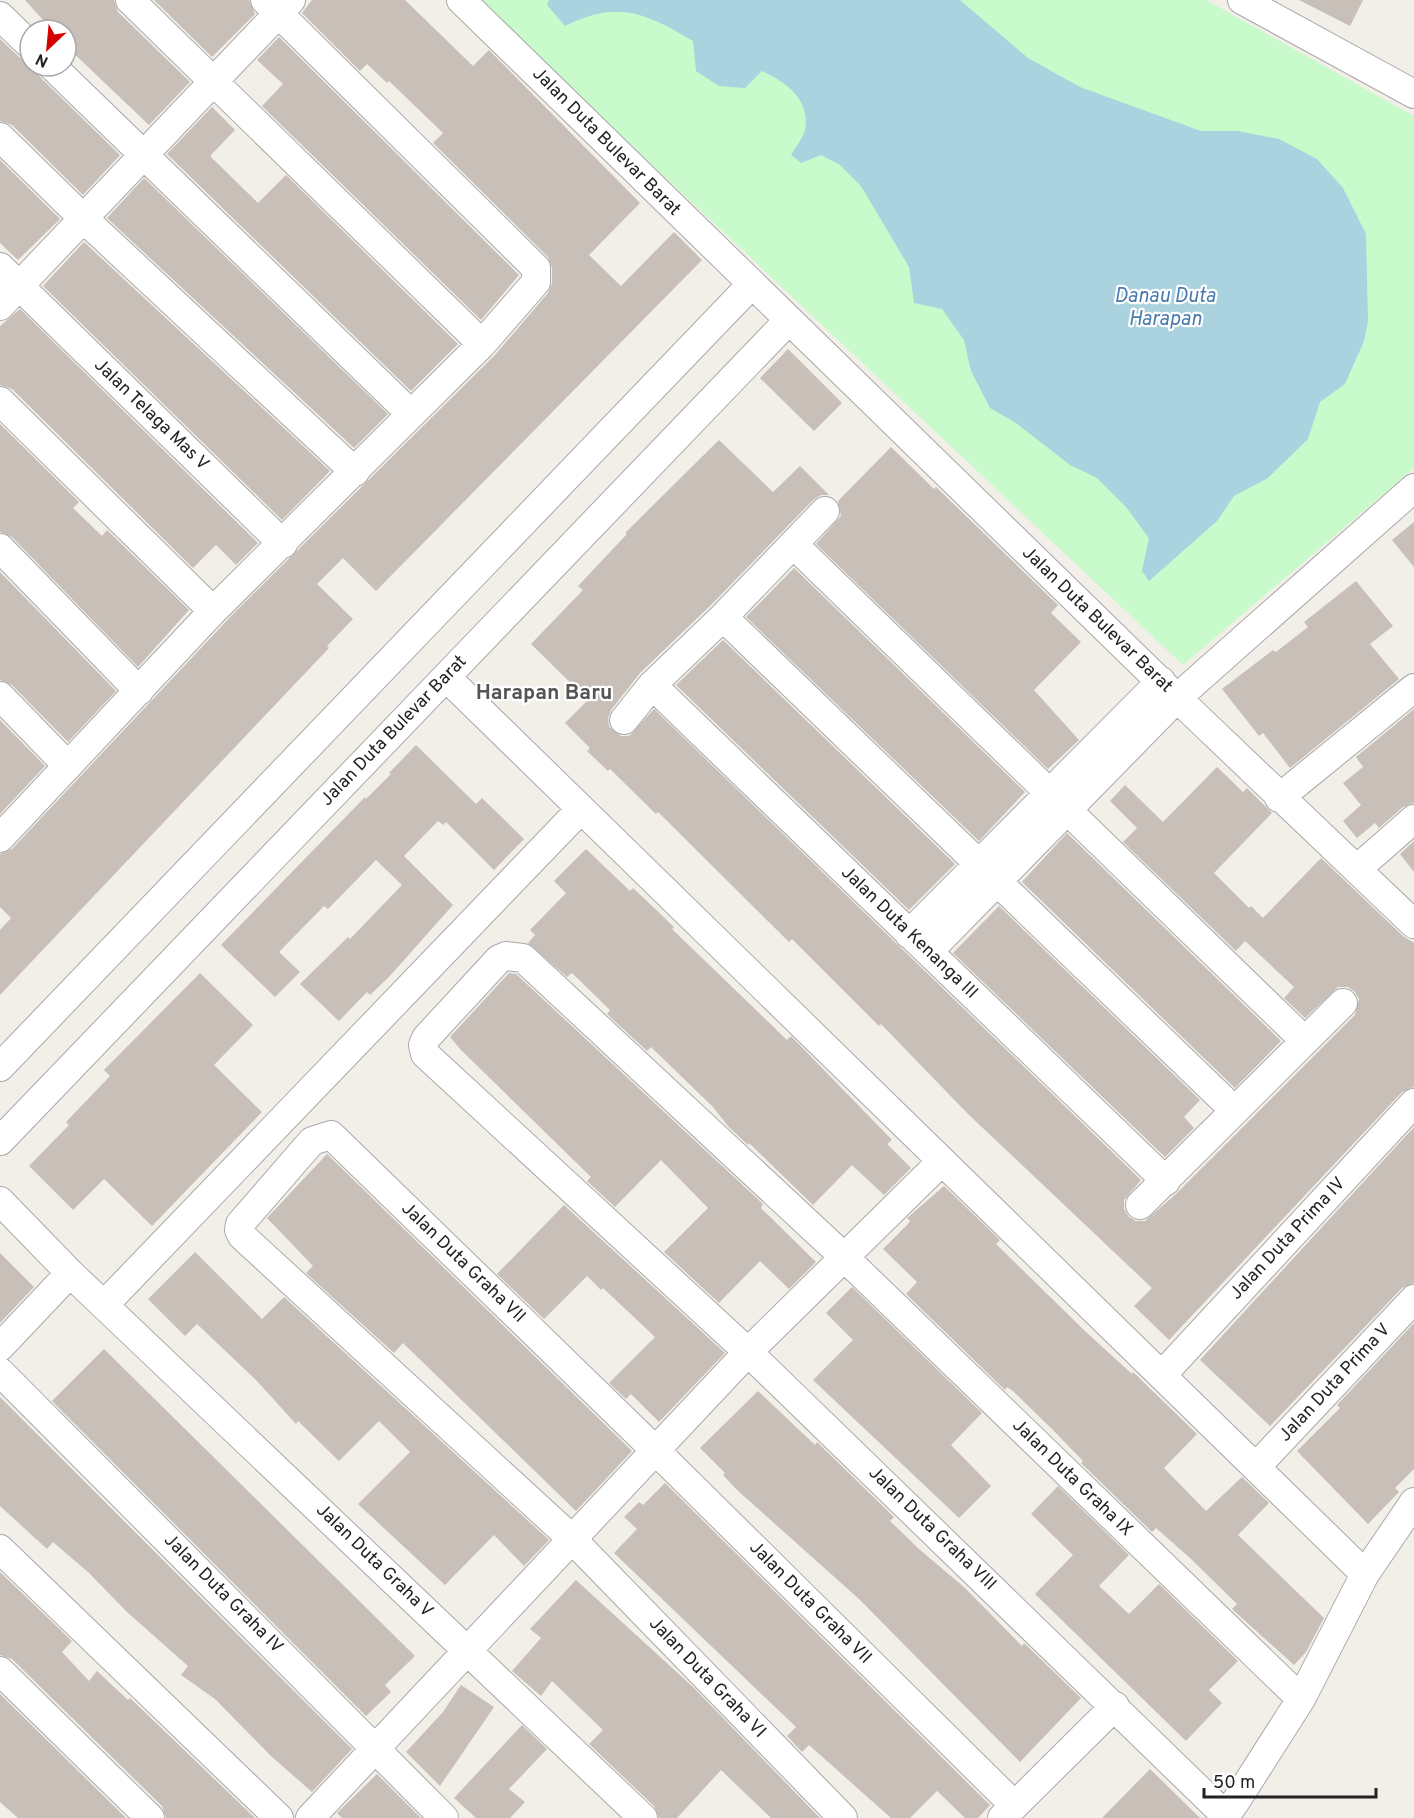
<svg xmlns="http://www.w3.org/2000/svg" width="1414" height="1818" viewBox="0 0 1414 1818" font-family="Overpass,sans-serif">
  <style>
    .park { fill: #c8facc }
    .water { fill: #aad3df }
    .building { fill: #c7bfb8 }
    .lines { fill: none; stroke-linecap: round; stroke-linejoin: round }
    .minor-casing { stroke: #a9a9a9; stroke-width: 30 }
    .minor { stroke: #fff; stroke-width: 28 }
    .labels { text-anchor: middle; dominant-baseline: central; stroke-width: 4.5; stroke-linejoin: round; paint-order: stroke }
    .street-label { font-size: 18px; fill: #222; stroke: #fff }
    .water-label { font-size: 20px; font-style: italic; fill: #4a7aab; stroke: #fff }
    .quarter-label { font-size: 21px; font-weight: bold; fill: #555; stroke: #fff }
  </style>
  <rect width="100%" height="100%" fill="#f2efe9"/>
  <!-- park -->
  <path class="park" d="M477,0h729l208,116v352l-231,197z"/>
  <!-- water -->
  <path class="water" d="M549,0h411l68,58 52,29 121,44h37l41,8 38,20 26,29 23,46 2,87 -4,20 -19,43 -25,18 -12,37 -40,39 -34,18 -17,25 -68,60 -7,-10 7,-33 -23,-31 -29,-29 -27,-13 -54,-42 -26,-15 -19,-37 -7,-31 -22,-31 -28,-6 -5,-36 -48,-81 -21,-21 -19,-10 -20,8 -10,-8c4,-7 12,-17 14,-25 6,-30 -19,-48 -43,-59l-17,17 -26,-2 -23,-15 -3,-30c-48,-29 -77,-41 -128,-15l-18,-21z"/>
  <!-- building -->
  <path class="building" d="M25,0h89l4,12 72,70 -41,43 -83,-79v-16h-14z
    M154,0h95l6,14 -43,43z
    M312,0h93l68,66 16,-16 151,153 -51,52 32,31 53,-54 28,28 -326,331 -33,-33 -26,26 36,35 -26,27 2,2 -329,347v-65l11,-12 -11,-11v-53l12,-5 222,-236 260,-257 54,-63 4,-10v-15l-4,-11 -115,-114 10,-10 -54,-52 -2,2 -20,-19 -7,7 -58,-58z
    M1299,0h64l-13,26z
    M279,37l240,238 -38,45 -219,-214 21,-22 -26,-24z
    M0,39l19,18 11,4v5h5l6,12 79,77 -37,40 -71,-70 -12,-4z
    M212,107l23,23 -24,25v2l47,46 28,-28 172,169 -47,47 -244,-237z
    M0,160l60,59 -42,41 -18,-17z
    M144,178l244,236 -34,34 -247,-230z
    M84,242l246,229 -48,49 -239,-234z
    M20,309l238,234 -22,22 -20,-20 -23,23 -181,-179 -12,-4v-59z
    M788,349l54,54 -28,28 -54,-53z
    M0,424l79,78 -6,6 29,28 5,-6 82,80 -51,57 -126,-130 -12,-5z
    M719,440l54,52 27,-26 29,29h-8l-8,5 -102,105 -71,68 -29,37 -3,8 1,9 12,9h8l25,-27 487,471 -17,20v9l5,8 7,4h9l32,-28 178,-178 4,-16 -4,-7 -7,-5h-10l-33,31 -21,-20 10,-11 -49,-46 -9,10 -113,-109 14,-14 -27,-27 15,-16 38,37 54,-55 26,25 4,-4 25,25 -58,60 35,35 2,-2 12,12 58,-60 82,78 11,7v144l-12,5 -233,248 -35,-34 18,-18 -185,-175 -86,-89 -2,2 -87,-87 -3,3 -131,-130 -2,2 -46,-45 -2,2 -21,-20 3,-3 -25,-25 23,-23 -57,-56 52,-54 -5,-4 49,-52 -2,-1z
    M891,447l43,42 2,-2 122,118 -7,8 30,29 -47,48 45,50 -31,29 -232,-225 25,-28 -3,-15z
    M1414,522v45l-22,-27z
    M794,568l231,224 -46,49 -233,-224z
    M0,572l116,119 -48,51 -56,-57 -12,-5z
    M1356,581l37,45 -23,18 29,35 -109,89 -27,-35 -4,3 -37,-47 51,-39 3,2 32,-25 -4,-5z
    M723,640l232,224 -46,46 -233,-225z
    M1414,709v94l-11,4 -24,21 -4,-5 -18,15 -14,-17 18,-16 -18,-22 20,-16 -7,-10z
    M0,720l45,46 -45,48z
    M416,745l60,59 6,-6 42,41 -30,31 -48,-48 -3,3 -5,-4 -34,35 49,49 -64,72 -19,18 -3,-3 -28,29 -39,-37 48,-47 2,2 52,-54 -26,-25 -48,49 -4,-3 -45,46 21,20 -25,25 -54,-52 144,-148 1,2 25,-25 -2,-1z
    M1067,833l214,208 -46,47 -213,-206z
    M1414,841v31l-14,-18z
    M586,849l44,42 3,-3 19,18 22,21 -2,2 115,111 4,-4 101,104 -5,4 24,24 -27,27 -32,-30 -39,40 -64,-62 -1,2 -20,-19 -15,-19 -62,-60 -4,4 -40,-37 3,-4 -38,-37 -5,4 -39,-34 7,-8 -5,-5 36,-37 -12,-12z
    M999,906l201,194 -16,17 10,11 -29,29 -212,-204z
    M200,973l53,52 -39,40 48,47 -110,114 -48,-47 -31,31 -44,-44 40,-41 -3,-3 44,-46 -6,-6z
    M509,973l7,1 247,230 -2,4 55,54 -27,27 -29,-28 -41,42 -55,-51 44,-44 -47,-48 -46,47 -28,-26 4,-4 -130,-127 -11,-13z
    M1414,1127v156l-12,5 -132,138 -70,-66z
    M327,1154l305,297 -56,60 -173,-168 -9,10 -88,-80 7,-7 -46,-48z
    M944,1186l56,54 -4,4 90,88 46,42 1,-2 64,62 -33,34 42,43 36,-34 27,26 -31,32 86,83 -18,34 -12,13 -62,-56 5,-5 -47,-46 -34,-30 -4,4 -71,-69 2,-2 -28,-29 -42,-41 -6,-4 -2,3 -99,-96 11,-12 -34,-33 24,-24 3,-4 -3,-3z
    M564,1205l161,148 -66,69 -28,-28 -5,5 -17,-16 46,-46 -52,-49 -2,2 -14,-14 -43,43 -47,-45z
    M195,1252l67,67 22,-22 265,243 -25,26 -30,-31 -49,50 -87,-81 52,-52 -31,-31 -40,40 -41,-40 -2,3 -40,-44 -59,-56 -12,12 -37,-37z
    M0,1253l34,34 -34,36z
    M852,1287l130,126 -31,32 40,41 -32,32 -146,-138 40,-40 -27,-27z
    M1414,1323v146l-19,19 4,4 -31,32 -71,-73 43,-43 -3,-3z
    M104,1349l311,307 -30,29 6,7 -25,24 -314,-315z
    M758,1391l57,54 2,-3 77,75 -4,4 29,28 46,39 57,58 2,-3 57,55 -61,64 -161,-163 -122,-109 -14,-15 2,-2 -25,-25z
    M0,1397l352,352 -40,43 -41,-36 -56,-57 -34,-24 7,-9 -61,-54 -38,-39 -36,-31 -6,7 -47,-43z
    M665,1483l325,322 -12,13h-13l-28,-27 -27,27h-19l-82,-73 -7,7 -15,-16 9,-9 -182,-174 23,-24 -13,-12 15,-15 4,3z
    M1058,1486l71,69 -30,31 30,28 30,-30 79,77 -29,29 13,13 -36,38 -151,-147 38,-39 -42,-41z
    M0,1572l72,69 -10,11 27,29 8,-10 31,29 2,-2 125,120h-89l-4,-12 -150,-147 -12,-4z
    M576,1580l117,107 127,131h-49l-50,-48 -44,48h-18l-5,-12 -65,-62 14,-14 -51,-49 -11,15 -29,-25 29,-33 -11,-9z
    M461,1685l33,22 -54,79 -34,-34 37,-40z
    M0,1694l126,124h-108l-18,-16z
    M522,1725l25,24 -38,40 16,13 -15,16h-34l-22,-20z
    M1150,1769l50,49h-98z
    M377,1774l44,44h-79l-5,-5z"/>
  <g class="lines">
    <defs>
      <path id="minor" d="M130,0l352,344
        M461,0l716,698 237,-210
        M1242,0l172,94
        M0,16l30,29
        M52,66l359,348
        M0,137l83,81 272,254
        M0,267l283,277
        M0,306l291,-306
        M0,401l213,210
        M793,544l512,497
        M0,548l139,143
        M723,617l511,493
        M446,677l919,897
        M652,685l514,496
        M0,696l68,70
        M624,720l28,-35 71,-68 102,-106
        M1279,798l135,-110
        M0,838l213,-227 269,-267 54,-62v-14l-271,-268
        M1357,869l57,-50
        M909,934l252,-253
        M929,951l248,-253 237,226
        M0,1067l751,-782
        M0,1141l788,-820
        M0,1201l70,72 573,545
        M1140,1205l203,-202
        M105,1304l476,-495
        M0,1347l70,-74
        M0,1372l444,446
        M1162,1375l252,-272
        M1256,1467l158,-168
        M0,1549l279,269
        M0,1671l150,147
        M1301,1699l-458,-443 -320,-298 -17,-2 -7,3 -73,79 -3,7 2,9 323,298 472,458 11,-2 5,-7 65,-102 64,-125 49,-72
        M310,1818l438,-466 194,-191
        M843,1818l-272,-280 -329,-302 -3,-6 1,-6 72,-83 19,-6 324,315 359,355
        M1002,1818l113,-112"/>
    </defs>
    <!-- minor casing -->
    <use href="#minor" class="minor-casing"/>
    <!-- minor -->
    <use href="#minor" class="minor"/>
  </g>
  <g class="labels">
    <!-- street labels -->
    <g class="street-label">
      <text transform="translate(606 142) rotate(45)">Jalan Duta Bulevar Barat</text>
      <text transform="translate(151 415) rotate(44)">Jalan Telaga Mas V</text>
      <text transform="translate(1097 620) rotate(44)">Jalan Duta Bulevar Barat</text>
      <text transform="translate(394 731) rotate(-46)">Jalan Duta Bulevar Barat</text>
      <text transform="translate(909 933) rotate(44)">Jalan Duta Kenanga III</text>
      <text transform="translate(1288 1239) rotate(-47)">Jalan Duta Prima IV</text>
      <text transform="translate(463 1263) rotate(44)">Jalan Duta Graha VII</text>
      <text transform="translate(1335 1383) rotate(-47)">Jalan Duta Prima V</text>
      <text transform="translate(1072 1478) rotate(44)">Jalan Duta Graha IX</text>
      <text transform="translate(932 1529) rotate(44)">Jalan Duta Graha VIII</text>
      <text transform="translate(374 1561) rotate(44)">Jalan Duta Graha V</text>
      <text transform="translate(223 1594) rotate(45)">Jalan Duta Graha IV</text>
      <text transform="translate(810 1603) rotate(45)">Jalan Duta Graha VII</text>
      <text transform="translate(707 1678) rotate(46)">Jalan Duta Graha VI</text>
    </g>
    <!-- water labels -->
    <g class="water-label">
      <text x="1165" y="297">Danau Duta<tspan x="1165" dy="23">Harapan</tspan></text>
    </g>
    <!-- quarter labels -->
    <g class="quarter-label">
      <text x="544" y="693">Harapan Baru</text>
    </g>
  </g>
  <!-- north arrow -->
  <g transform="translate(48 48) rotate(206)"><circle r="28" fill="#ffffff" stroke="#a7a7a7" stroke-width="1.5"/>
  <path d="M0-4.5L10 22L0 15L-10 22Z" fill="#d40000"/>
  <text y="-9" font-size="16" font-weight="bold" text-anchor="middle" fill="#222222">N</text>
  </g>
  <!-- scale -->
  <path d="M1204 1788v9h172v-9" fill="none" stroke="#222222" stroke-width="3"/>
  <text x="1213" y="1788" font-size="18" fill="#222222" stroke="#ffffff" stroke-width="4.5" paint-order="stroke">50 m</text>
</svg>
